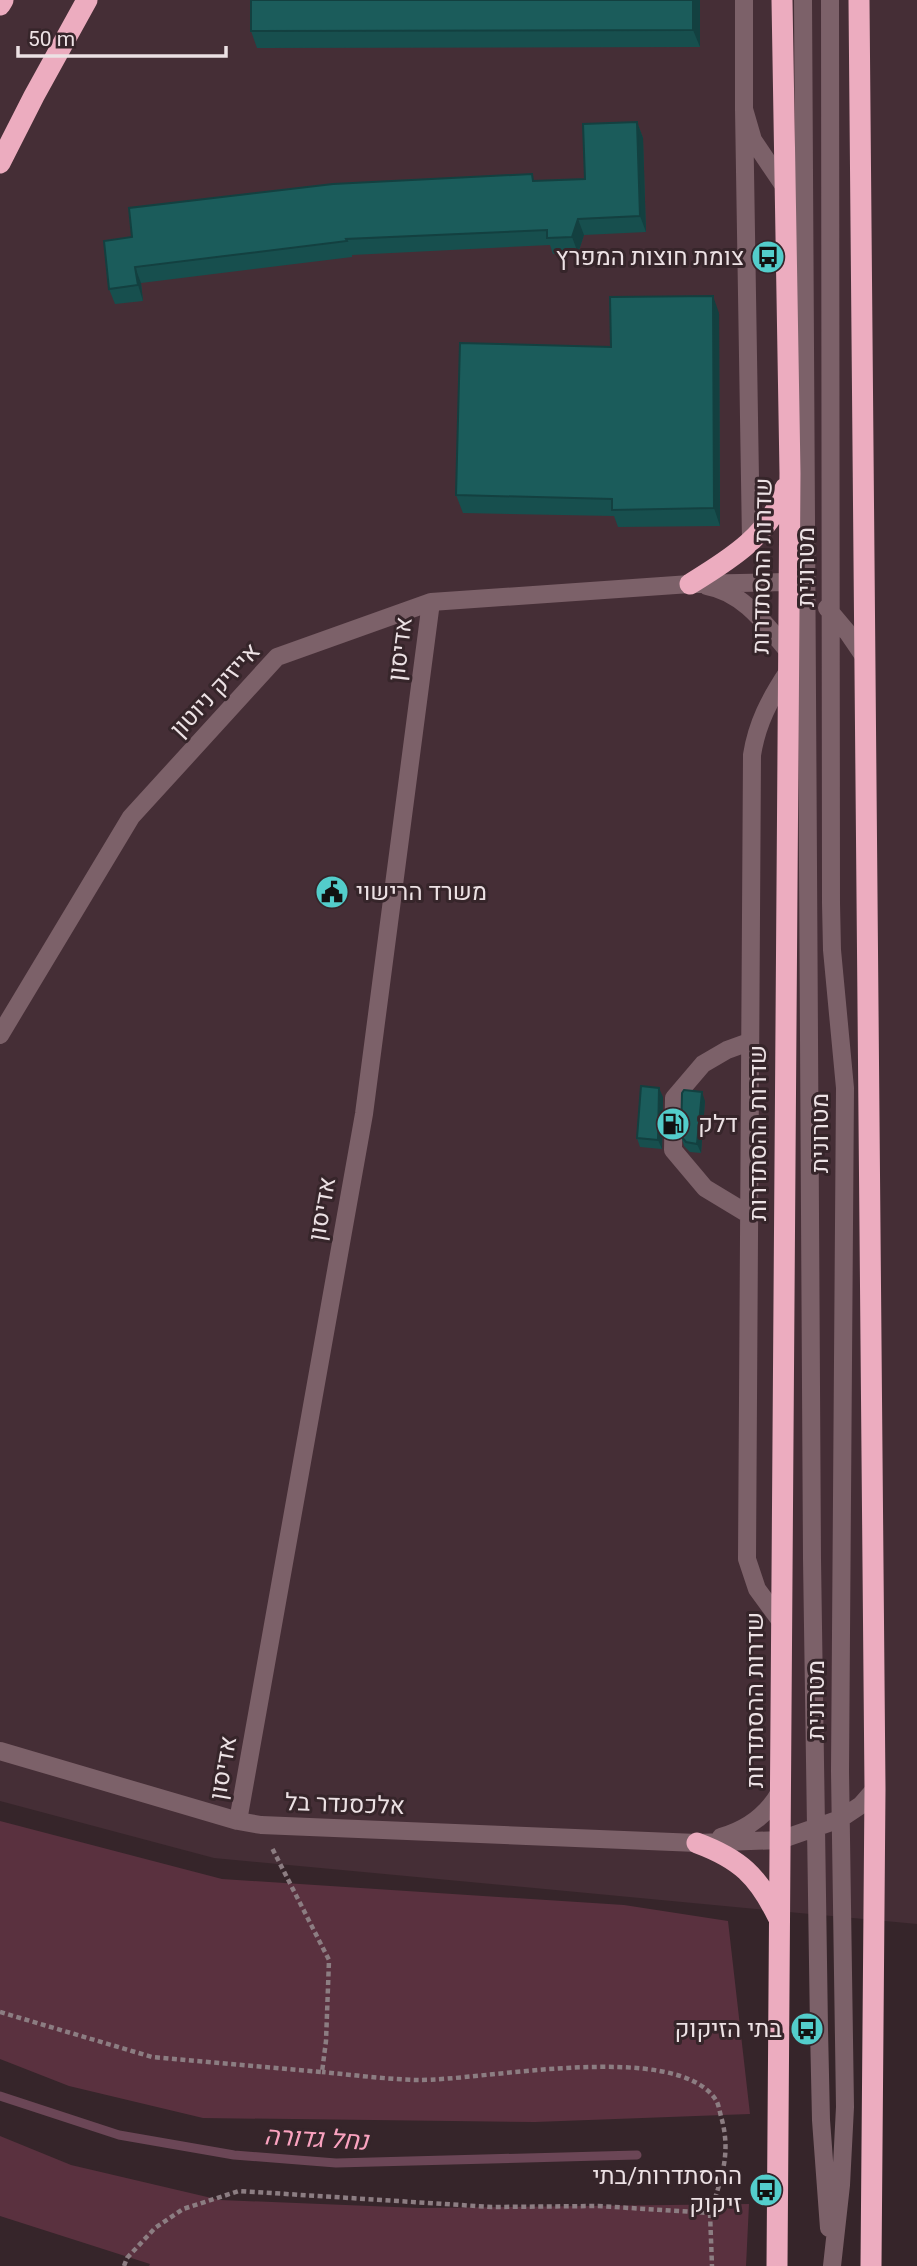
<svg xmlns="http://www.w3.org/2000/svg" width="917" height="2266" viewBox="0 0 917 2266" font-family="Roboto,Heebo,sans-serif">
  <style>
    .built { fill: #452e36 }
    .green { fill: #5a313f }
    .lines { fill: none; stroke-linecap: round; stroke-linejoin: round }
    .stream { stroke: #6b4656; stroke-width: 9 }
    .path { stroke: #8c7d82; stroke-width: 4.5; stroke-dasharray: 5 3.5; stroke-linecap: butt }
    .minor { stroke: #7c6169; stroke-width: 18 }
    .highway { stroke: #ecacbf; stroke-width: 21 }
    .wall { fill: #174f4e }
    .shaded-wall { fill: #134040 }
    .building { fill: #1b5c5b; stroke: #134040; stroke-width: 2 }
    .labels { text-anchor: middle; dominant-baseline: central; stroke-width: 6; stroke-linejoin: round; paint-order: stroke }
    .poi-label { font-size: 24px; fill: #ece1e4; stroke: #36252a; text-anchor: end }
    .street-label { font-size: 24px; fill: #ece1e4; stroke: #36252a }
    .water-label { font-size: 26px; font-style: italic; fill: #faa2bf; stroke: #36252a }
  </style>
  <rect width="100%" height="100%" fill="#36252a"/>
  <!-- built -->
  <path class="built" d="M0,0h917v1924l-703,-66 -214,-57z"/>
  <!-- green -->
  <path class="green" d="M0,1821l222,58 402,26 104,16 22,193 -215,8 -332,-4 -134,-32 -69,-27z
    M0,2136l71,29 149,35 199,8 330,-4 -3,62h-597l1,-2 -150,-48z"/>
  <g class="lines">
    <!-- stream -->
    <path class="stream" d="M0,2096l119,39 115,20 102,8 301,-8"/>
    <!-- path -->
    <path class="path" d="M0,2012l152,45 170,15 4,-31 3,-81 -57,-112
      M710,2213l2,53
      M124,2266l3,-8 28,-30 28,-19 56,-18 253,16 106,-1 112,7c11,-33 21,-58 12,-93 -2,-6 -3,-15 -6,-20 -40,-61 -234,-19 -299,-20 -32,-1 -64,-5 -95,-8"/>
    <!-- minor -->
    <path class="minor" d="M744,0v109l9,31 31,46
      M803,0l9,1559 7,470 2,91 8,108
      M830,0l1,903 1,47 13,138 -5,683 5,336 -4,78 -9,81
      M744,109l7,432
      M707,586c36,6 59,39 81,65
      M827,608l21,25 15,22
      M0,1035l131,-218 146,-160 154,-55 259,-18 98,-2 11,5
      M748,1214l-43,-26 -32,-38 1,-52 29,-34 24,-14 22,-8
      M782,1623l-25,-34 -10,-30 5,-804c5,-32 18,-56 35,-82
      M0,1751l238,70 23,4 436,18 83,-3 60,-21 21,-14 14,-16
      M238,1821l126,-707 67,-512
      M721,1837c25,-7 46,-22 59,-45"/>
    <!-- highway -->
    <path class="highway" d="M859,0l16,1789 -4,477
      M0,5l3,-5
      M0,163l34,-67 53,-96
      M690,584c39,-24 81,-49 95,-96
      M697,1843c43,16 61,33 81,74
      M777,2266l13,-1793 -8,-473"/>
  </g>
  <!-- wall -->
  <path class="wall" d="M700,0v47l-443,1 -6,-17z
    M637,122l6,16 3,94 -62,3 -6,18 -25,1 -3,-9 -198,10v2l-211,26 2,18 -28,3 -6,-15 -5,-48 431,-60 50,-2z
    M719,313l1,213 -102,1 -4,-11 -151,-3 -7,-18 155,-148z
    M663,1097l-1,52 -22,-2 -3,-9z
    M705,1101l-4,52 -11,-1 -6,-6 -3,-10z"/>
  <!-- shaded-wall -->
  <path class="shaded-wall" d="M693,0h7v47l-7,-17z
    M637,122l6,16 3,94 -6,-16z
    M578,219l6,16 -6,18 -6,-16z
    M135,267l6,16 2,18 -5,-16z
    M713,296l6,17 1,213 -6,-18z
    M659,1088l4,9 -1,52 -4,-9z
    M702,1092l3,9 -4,52 -4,-9z"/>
  <!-- building -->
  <path class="building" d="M251,0h442v30l-442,1z
    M637,122l3,94 -62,3 -6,18 -25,1v-8l-201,9 1,2 -212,26 3,18 -29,4 -5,-48 28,-4 -3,-29 204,-24 199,-10 1,7 52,-2 -2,-55z
    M713,296l1,212 -102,2v-11l-156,-4 4,-152 151,4 -1,-50z
    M641,1086l18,2 -1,52 -21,-2z
    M684,1090l18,2 -5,52 -11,-2 -5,-6 1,-43z"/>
  <!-- icons -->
  <defs>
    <symbol id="bus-disc" viewBox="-11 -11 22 22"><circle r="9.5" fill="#53cdcb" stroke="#36252a"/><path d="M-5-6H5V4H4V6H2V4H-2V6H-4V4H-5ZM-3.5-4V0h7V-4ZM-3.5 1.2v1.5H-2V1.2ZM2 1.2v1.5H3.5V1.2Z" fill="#111"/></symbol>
    <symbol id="civic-disc" viewBox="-11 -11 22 22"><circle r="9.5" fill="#53cdcb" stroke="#36252a"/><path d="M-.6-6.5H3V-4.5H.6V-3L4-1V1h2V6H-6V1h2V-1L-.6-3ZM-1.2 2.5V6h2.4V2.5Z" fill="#111"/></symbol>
    <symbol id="fuel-disc" viewBox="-11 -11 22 22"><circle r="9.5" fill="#53cdcb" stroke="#36252a"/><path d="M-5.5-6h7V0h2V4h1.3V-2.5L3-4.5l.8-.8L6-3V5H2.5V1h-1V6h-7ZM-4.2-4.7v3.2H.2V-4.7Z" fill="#111"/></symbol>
  </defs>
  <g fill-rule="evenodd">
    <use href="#bus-disc" x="749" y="238" width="38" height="38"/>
    <use href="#civic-disc" x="313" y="873" width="38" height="38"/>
    <use href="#fuel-disc" x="654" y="1105" width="38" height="38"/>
    <use href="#bus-disc" x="788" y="2010" width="38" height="38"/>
    <use href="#bus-disc" x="747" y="2171" width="38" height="38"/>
  </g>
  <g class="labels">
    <!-- poi labels -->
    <g class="poi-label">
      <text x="744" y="257">צומת חוצות המפרץ</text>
      <text x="356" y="892" text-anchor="start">משרד הרישוי</text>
      <text x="698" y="1124" text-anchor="start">דלק</text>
      <text x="782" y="2029">בתי הזיקוק</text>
      <text x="742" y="2176">ההסתדרות/בתי<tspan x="742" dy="28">זיקוק</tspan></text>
    </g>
    <!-- street labels -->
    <g class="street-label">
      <text transform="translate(762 566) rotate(-89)">שדרות ההסתדרות</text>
      <text transform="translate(806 567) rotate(-90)">מטרונית</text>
      <text transform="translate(400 649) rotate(-83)">אדיסון</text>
      <text transform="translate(215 690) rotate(-47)">אייזיק ניוטון</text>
      <text transform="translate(758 1133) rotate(-90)">שדרות ההסתדרות</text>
      <text transform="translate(820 1133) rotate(-90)">מטרונית</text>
      <text transform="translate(322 1209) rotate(-80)">אדיסון</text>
      <text transform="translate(755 1700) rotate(-90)">שדרות ההסתדרות</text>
      <text transform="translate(816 1700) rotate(-90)">מטרונית</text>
      <text transform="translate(223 1768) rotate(-80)">אדיסון</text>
      <text transform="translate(345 1804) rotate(2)">אלכסנדר בל</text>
    </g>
    <!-- water labels -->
    <g class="water-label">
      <text transform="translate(316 2138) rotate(3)">נחל גדורה</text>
    </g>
  </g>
  <!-- scale -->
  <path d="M18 46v10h208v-10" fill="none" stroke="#ece1e4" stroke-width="3.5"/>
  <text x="28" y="46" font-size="21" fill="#ece1e4" stroke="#36252a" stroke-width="5" paint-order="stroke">50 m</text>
</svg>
